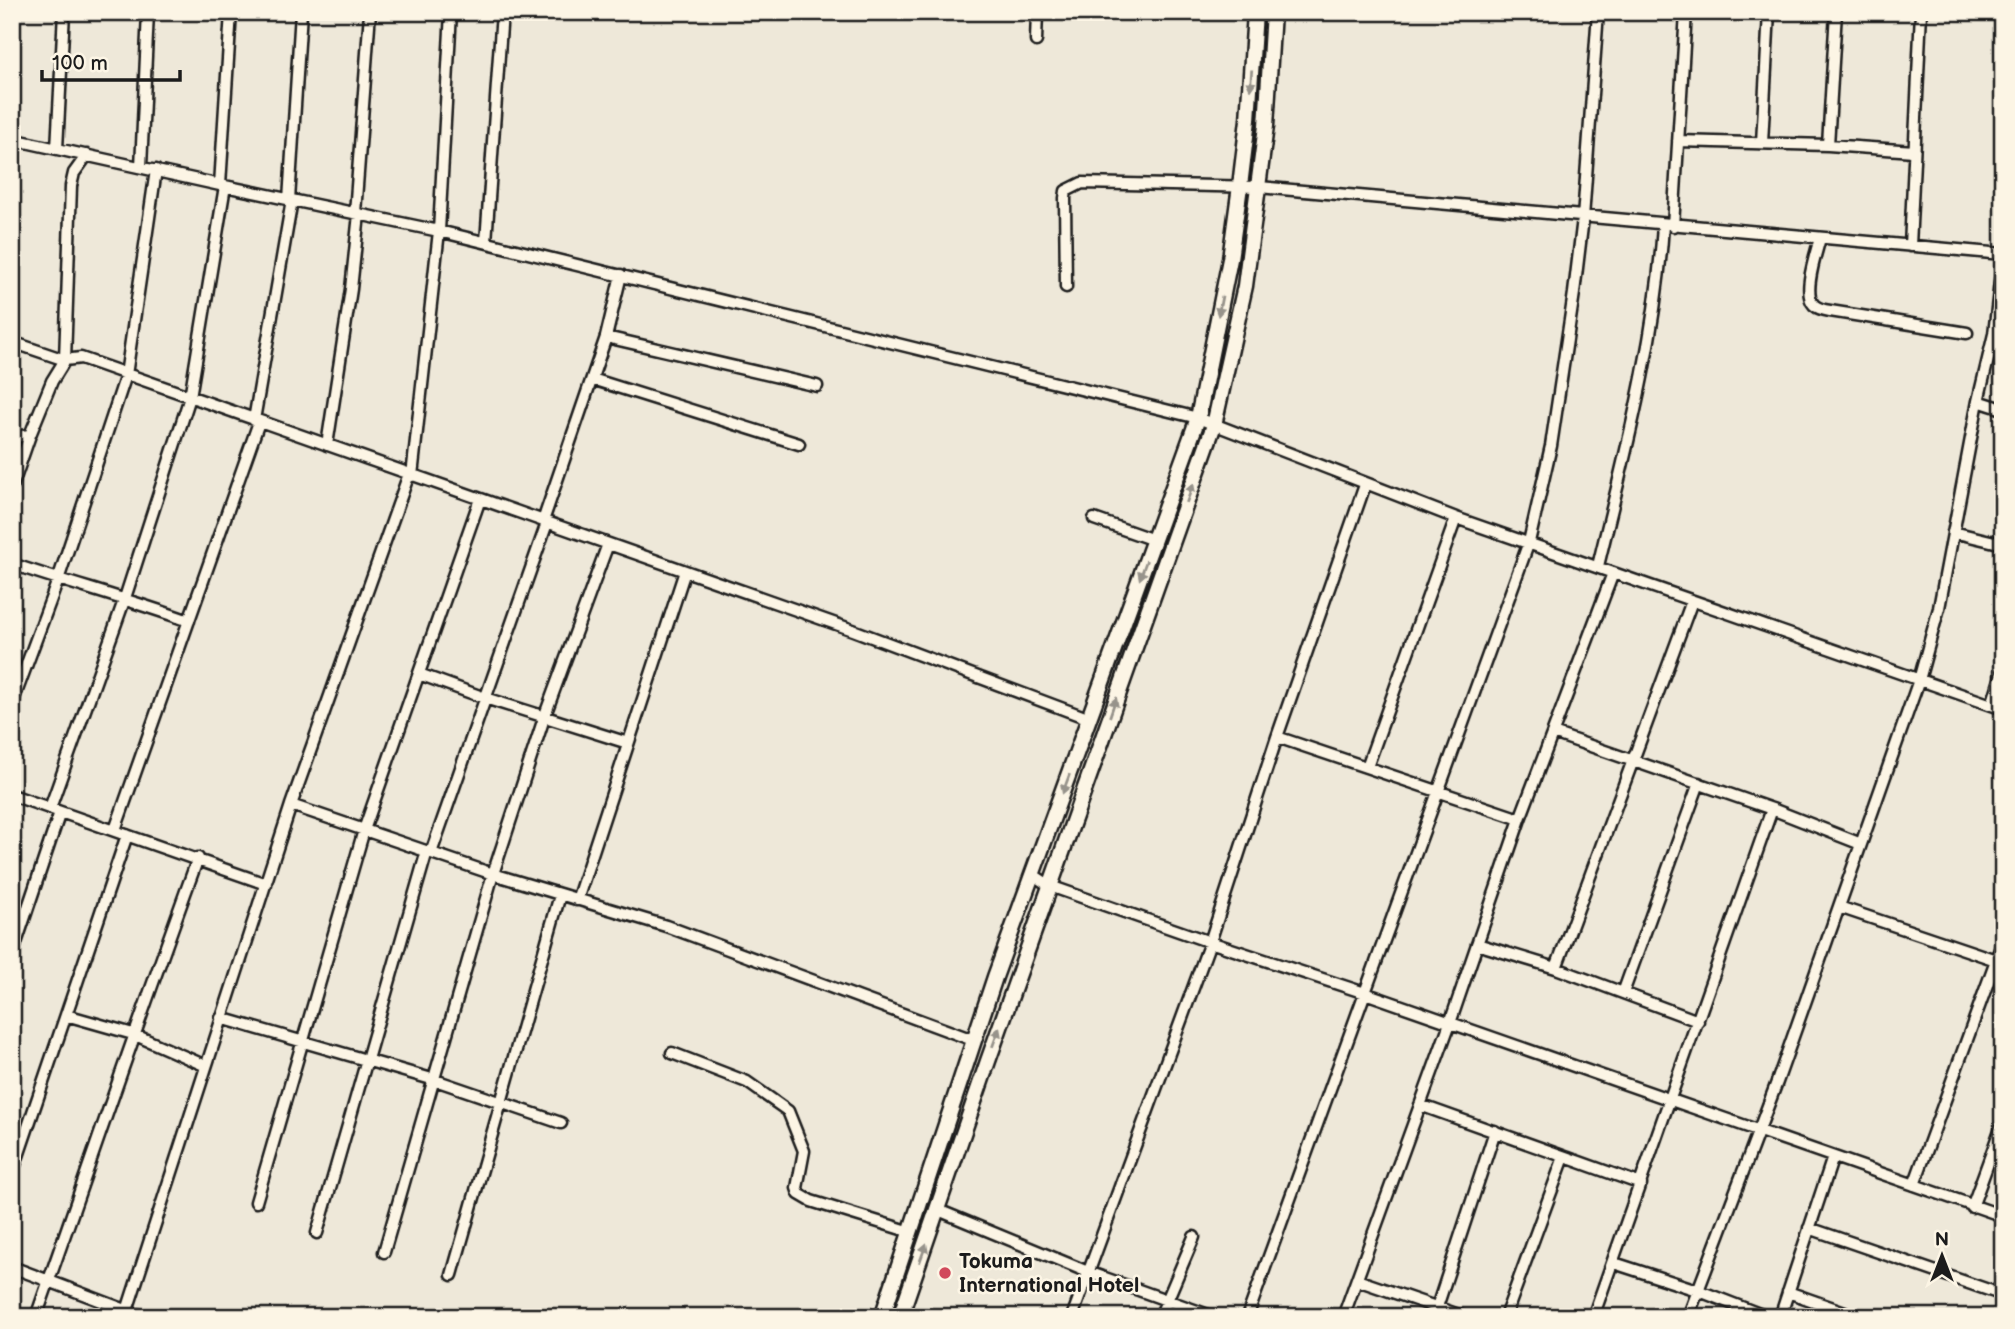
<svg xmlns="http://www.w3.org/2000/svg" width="2015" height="1329" viewBox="0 0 2015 1329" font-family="'Balsamiq Sans',sans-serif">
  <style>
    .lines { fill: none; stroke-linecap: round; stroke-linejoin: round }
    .minor-casing { stroke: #1c1c1c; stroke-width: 15 }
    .secondary-casing { stroke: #1c1c1c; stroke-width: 19 }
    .minor { stroke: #fcf5e5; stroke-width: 10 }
    .secondary { stroke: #fcf5e5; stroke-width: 14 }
    .oneway { fill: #97938b }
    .poi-dot { fill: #d1495b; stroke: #fcf5e5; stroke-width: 2.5 }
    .labels { text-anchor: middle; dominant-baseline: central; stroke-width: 5; stroke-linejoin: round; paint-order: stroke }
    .poi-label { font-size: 21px; font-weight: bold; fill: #1c1c1c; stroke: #fcf5e5; text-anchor: start }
  </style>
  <rect width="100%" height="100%" fill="#eee8d9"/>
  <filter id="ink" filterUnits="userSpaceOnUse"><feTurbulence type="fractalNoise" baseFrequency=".0143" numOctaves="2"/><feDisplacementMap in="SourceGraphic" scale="14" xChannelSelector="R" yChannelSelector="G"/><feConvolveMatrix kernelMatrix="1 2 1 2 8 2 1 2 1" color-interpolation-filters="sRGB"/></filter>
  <g filter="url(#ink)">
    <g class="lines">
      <defs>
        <path id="minor" d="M1036,41l1,-29
          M12,139l208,46 219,46 759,187 258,100 547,191
          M1678,141l150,4 86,6
          M1762,143l7,-131
          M1828,145l8,-133
          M57,149l7,-137
          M141,167l7,-155
          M220,185l11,-173
          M289,200l12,-188
          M355,213l15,-201
          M1673,226l13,-214
          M1820,238c-4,16 -18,55 -6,67 4,4 10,5 16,6l137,22
          M486,242l16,-230
          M1910,246l11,-234
          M1066,287l-1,-89 1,-7 16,-8 177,4 744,67
          M606,337l211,49
          M12,342l53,18 16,-2 772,272 237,89
          M592,379l207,65
          M1978,401l25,8
          M254,420l38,-220
          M12,437l18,-2 22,-54 13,-21 6,-174 3,-13 13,-18
          M327,445l24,-156 8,-75
          M412,476l27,-245 12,-219
          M12,487l18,-52
          M1094,519l60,21
          M543,521l63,-184 15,-62
          M1953,532l50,12
          M12,564c59,20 119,36 177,57
          M1598,566c27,-112 58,-225 65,-341
          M419,674l66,24 143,45
          M12,704l46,-124 68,-205 30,-205
          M1992,705l11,-35
          M1553,733l219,76 89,35
          M1277,737l243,82
          M1367,767l89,-249
          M12,795l254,89
          M291,805l202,69 173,52 307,114
          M50,808l75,-210 65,-201 35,-211
          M115,830l144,-408
          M431,853l116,-330
          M1032,874l18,12 160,56 155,51 638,223
          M577,900l108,-329
          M1839,907l157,53
          M1477,944l79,24 142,53
          M12,955l48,-143
          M1556,968l136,-367
          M1623,993l76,-210
          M66,1015l67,19 73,32
          M221,1018l214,62 126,43
          M672,1053l75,29 41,29 16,40 -7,37 2,6 12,7 100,31
          M1420,1105l221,79
          M12,1174l115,-339
          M1914,1185l89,-244
          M256,1202l108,-372 116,-331
          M1972,1207l31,-85
          M938,1210l150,62 126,45
          M1809,1228l194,67
          M317,1233l110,-382
          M384,1252l109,-378 52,-159 63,-171
          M1614,1263l83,27 70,27
          M12,1267l132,50
          M452,1275l108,-380
          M1357,1280l108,37
          M1788,1292l71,25
          M1437,1307l58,-176
          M36,1317c54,-153 106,-307 162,-459
          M125,1317l166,-512 118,-331
          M1072,1317l138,-375 67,-205 88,-252
          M1160,1317l34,-80
          M1247,1317l282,-775 22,-96 23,-153 9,-75 15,-206
          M1343,1317l107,-294 70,-204 93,-246
          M1505,1317l59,-160
          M1593,1317l179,-508
          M1688,1317l89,-235 142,-402 20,-72 39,-207 16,-67 9,-79
          M1780,1317l53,-160"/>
        <path id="secondary" d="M882,1317l113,-340 203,-559 32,-159 10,-73 8,-66 7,-108
          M900,1317l88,-256 226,-636 31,-139 21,-160 7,-114"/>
      </defs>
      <!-- minor casing -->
      <use href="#minor" class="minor-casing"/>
      <!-- secondary casing -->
      <use href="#secondary" class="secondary-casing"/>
      <!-- minor -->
      <use href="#minor" class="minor"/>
      <!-- secondary -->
      <use href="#secondary" class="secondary"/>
    </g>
    <!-- one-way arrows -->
    <defs><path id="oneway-solid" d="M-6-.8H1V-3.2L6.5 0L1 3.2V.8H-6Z" transform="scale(1.75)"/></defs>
    <g class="oneway">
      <use href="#oneway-solid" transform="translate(1251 80) rotate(94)"/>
      <use href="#oneway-solid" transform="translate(1220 306) rotate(101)"/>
      <use href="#oneway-solid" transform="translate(1190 493) rotate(-70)"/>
      <use href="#oneway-solid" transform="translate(1143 570) rotate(110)"/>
      <use href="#oneway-solid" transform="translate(1113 707) rotate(-71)"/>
      <use href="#oneway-solid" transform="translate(1066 784) rotate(110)"/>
      <use href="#oneway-solid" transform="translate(996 1037) rotate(-70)"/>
      <use href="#oneway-solid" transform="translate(923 1253) rotate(-70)"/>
    </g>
  </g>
  <!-- markers -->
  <circle class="poi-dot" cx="945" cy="1273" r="7"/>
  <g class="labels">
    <!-- poi labels -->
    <g class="poi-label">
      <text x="959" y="1261">Tokuma<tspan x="959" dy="24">International Hotel</tspan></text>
    </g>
  </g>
  <!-- margin -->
  <rect width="2015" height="1329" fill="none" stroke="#fcf5e5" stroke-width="42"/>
  <rect x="21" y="21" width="1973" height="1287" fill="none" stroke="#1c1c1c" stroke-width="2.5" filter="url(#ink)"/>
  <!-- north arrow -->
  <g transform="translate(1942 1256)" stroke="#fcf5e5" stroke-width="5" paint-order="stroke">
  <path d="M0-5L12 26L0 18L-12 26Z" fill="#1c1c1c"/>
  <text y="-10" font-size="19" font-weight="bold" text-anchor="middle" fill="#1c1c1c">N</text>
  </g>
  <!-- scale -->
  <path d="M42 70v10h138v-10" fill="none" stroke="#1c1c1c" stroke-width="3.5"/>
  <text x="52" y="70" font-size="21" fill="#1c1c1c" stroke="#fcf5e5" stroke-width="5" paint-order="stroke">100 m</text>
</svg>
